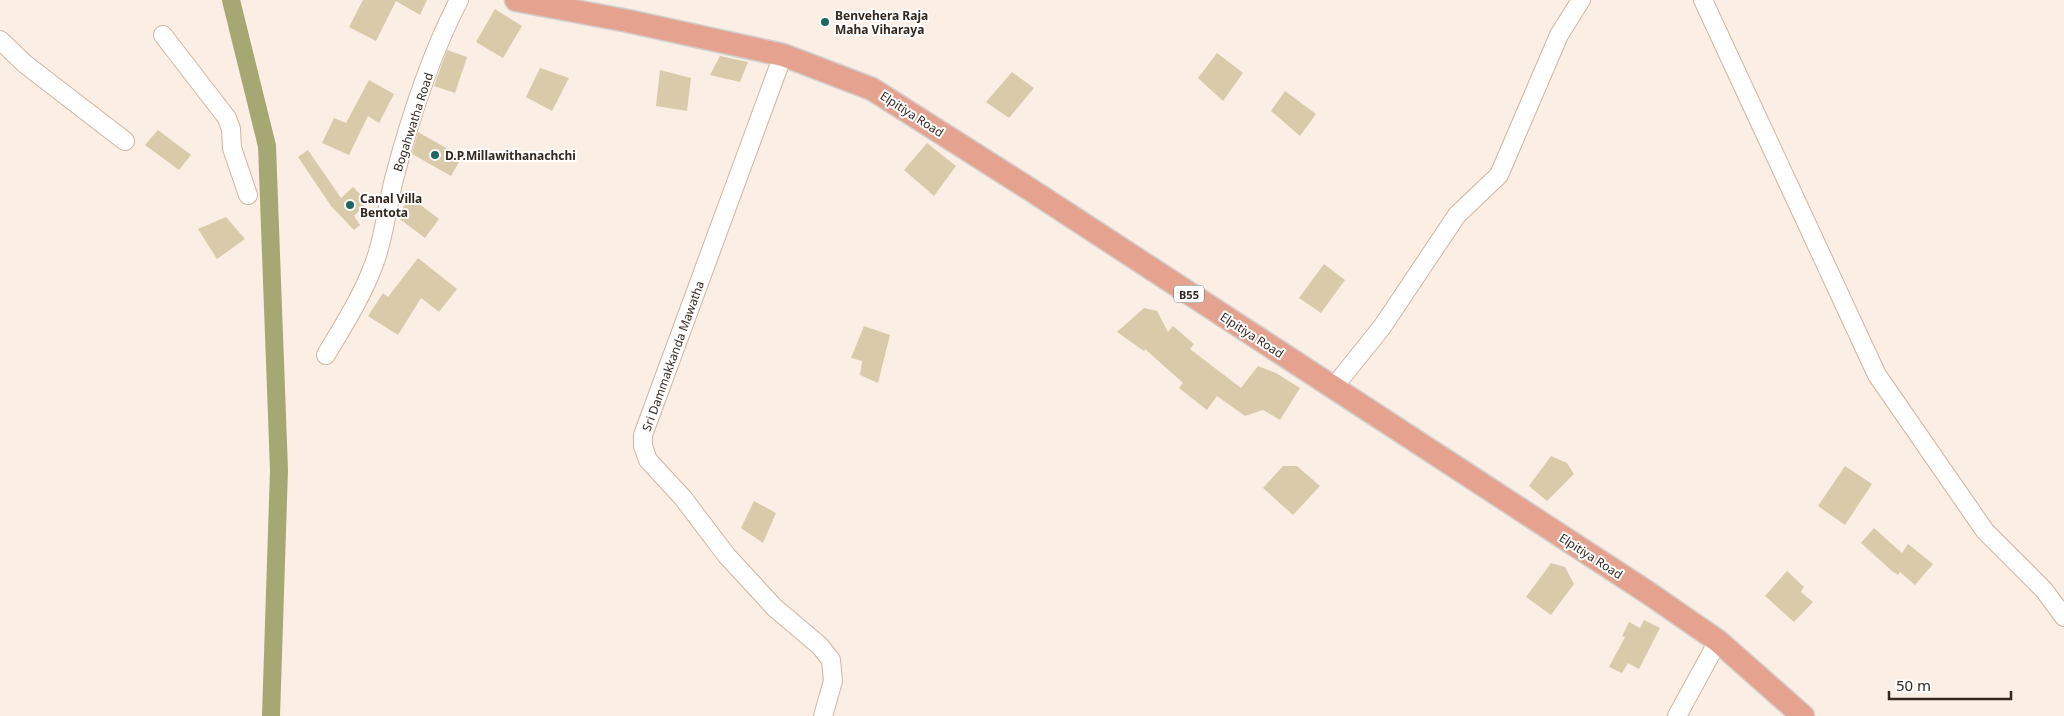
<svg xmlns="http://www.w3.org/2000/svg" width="2064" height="716" viewBox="0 0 2064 716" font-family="'Noto Sans',sans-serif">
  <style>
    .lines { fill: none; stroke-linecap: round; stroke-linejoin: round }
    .canal { stroke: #a5a873; stroke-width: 18 }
    .building { fill: #d9caaa }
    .minor-casing { stroke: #d1b49d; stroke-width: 20 }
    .major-casing { stroke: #d2d0ce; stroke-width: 25 }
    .minor { stroke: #fff; stroke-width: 18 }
    .major { stroke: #e5a38f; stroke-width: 22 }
    .poi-dot { fill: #1d6760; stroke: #fff; stroke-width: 2 }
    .labels { text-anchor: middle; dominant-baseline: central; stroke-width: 4; stroke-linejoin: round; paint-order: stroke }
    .shield { fill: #fff; stroke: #706862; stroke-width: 1 }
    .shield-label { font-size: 11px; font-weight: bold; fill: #33281e }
    .poi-label { font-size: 12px; font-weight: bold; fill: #33281e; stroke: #fff; text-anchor: start }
    .street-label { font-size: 12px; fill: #33281e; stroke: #fff }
  </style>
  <rect width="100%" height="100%" fill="#fbefe5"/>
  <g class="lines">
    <!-- canal -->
    <path class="canal" d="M231,0l36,146 12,324 -8,246"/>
  </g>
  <!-- building -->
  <path class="building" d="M363,0h64l-7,15 -24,-14 -20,40 -27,-14z
    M495,9l27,17 -19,32 -27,-16z
    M447,50l20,7 -12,36 -21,-7z
    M1217,53l26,20 -20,28 -25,-23z
    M720,56l28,6 -8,20 -30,-7z
    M540,68l29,10 -17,33 -26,-14z
    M660,70l31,8 -4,33 -31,-5z
    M1012,72l22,16 -25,30 -23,-16z
    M369,80l25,14 -15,29 -11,-7 -19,39 -27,-12 12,-25 12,5z
    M1285,91l31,23 -16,22 -29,-25z
    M158,130l33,25 -12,15 -34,-25z
    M418,132l44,25 -11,19 -39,-22z
    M927,143l29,23 -22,30 -30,-26z
    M308,150l33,48 12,-11 15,15 -14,14 6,9 -6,5 -23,-24 -33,-49z
    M410,197l29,22 -14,19 -28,-21z
    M226,217l19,22 -28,20 -19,-30z
    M418,258l39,31 -18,23 -18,-14 -23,37 -30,-19 15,-23 5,4z
    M1324,264l21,16 -24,33 -22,-15z
    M1144,308l13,3 11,21 5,-6 21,18 -4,5 51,39 17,-22 18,7 24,15 -20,32 -17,-10 -18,6 -28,-20 -10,14 -28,-22 4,-5 -38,-34 -1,2 -27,-19z
    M864,326l26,9 -12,48 -18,-8 2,-14 -11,-3z
    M1551,456l16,7 7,11 -27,27 -18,-15z
    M1283,466h14l23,20 -27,29 -30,-27z
    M1845,466l27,18 -27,41 -27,-19z
    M754,501l22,12 -13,30 -22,-15z
    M1874,528l28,25 6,-9 25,20 -18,21 -15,-13 -2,3 -6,-4 -31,-28z
    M1551,563l14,4 9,17 -23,31 -25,-18z
    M1787,571l17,16 -3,5 12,10 -19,20 -29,-26z
    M1644,620l16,8 -21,41 -11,-6 -6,10 -13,-6 16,-30 -3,-1 7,-14 11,6z"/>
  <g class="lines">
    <defs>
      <path id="minor" d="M1703,0l174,375 108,156 59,59 20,27
        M163,35l64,83 4,11 1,19 16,47
        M0,40l25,24 100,77
        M783,55l-140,380v11l5,14 35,38 44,58 48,52 45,38 11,14 2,21 -10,35
        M326,355c17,-29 36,-58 48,-91 10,-25 13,-58 20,-85 16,-61 36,-123 65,-179
        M1333,388l49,-61 75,-112 42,-40 60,-140 22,-35
        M1677,716l41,-75"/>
      <path id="major" d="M516,0l112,21 155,34 89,34 159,101 616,402 71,49 85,75"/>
    </defs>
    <!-- minor casing -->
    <use href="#minor" class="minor-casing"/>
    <!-- major casing -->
    <use href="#major" class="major-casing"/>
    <!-- minor -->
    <use href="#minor" class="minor"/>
    <!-- major -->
    <use href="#major" class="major"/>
  </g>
  <!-- markers -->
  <g class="poi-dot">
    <circle cx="825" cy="22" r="5"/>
    <circle cx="435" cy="155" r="5"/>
    <circle cx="350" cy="205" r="5"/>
  </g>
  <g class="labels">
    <!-- shield labels -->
    <rect class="shield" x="1174" y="285.5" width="30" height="17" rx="4"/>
    <g class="shield-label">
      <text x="1189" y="294">B55</text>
    </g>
    <!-- poi labels -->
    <g class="poi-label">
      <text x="835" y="15">Benvehera Raja<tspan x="835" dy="14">Maha Viharaya</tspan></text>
      <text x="445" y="155">D.P.Millawithanachchi</text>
      <text x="360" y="198">Canal Villa<tspan x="360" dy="14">Bentota</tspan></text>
    </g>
    <!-- street labels -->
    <g class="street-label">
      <text transform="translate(912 114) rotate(33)">Elpitiya Road</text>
      <text transform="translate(413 122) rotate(-72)">Bogahwatha Road</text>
      <text transform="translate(1252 335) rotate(33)">Elpitiya Road</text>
      <text transform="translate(673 356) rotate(-70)">Sri Dammakkanda Mawatha</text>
      <text transform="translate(1591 556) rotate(33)">Elpitiya Road</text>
    </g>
  </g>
  <!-- scale -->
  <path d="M1889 691v8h122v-8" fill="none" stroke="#33281e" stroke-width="2.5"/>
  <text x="1896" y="691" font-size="15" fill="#33281e" stroke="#ffffff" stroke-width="4" paint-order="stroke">50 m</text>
</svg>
